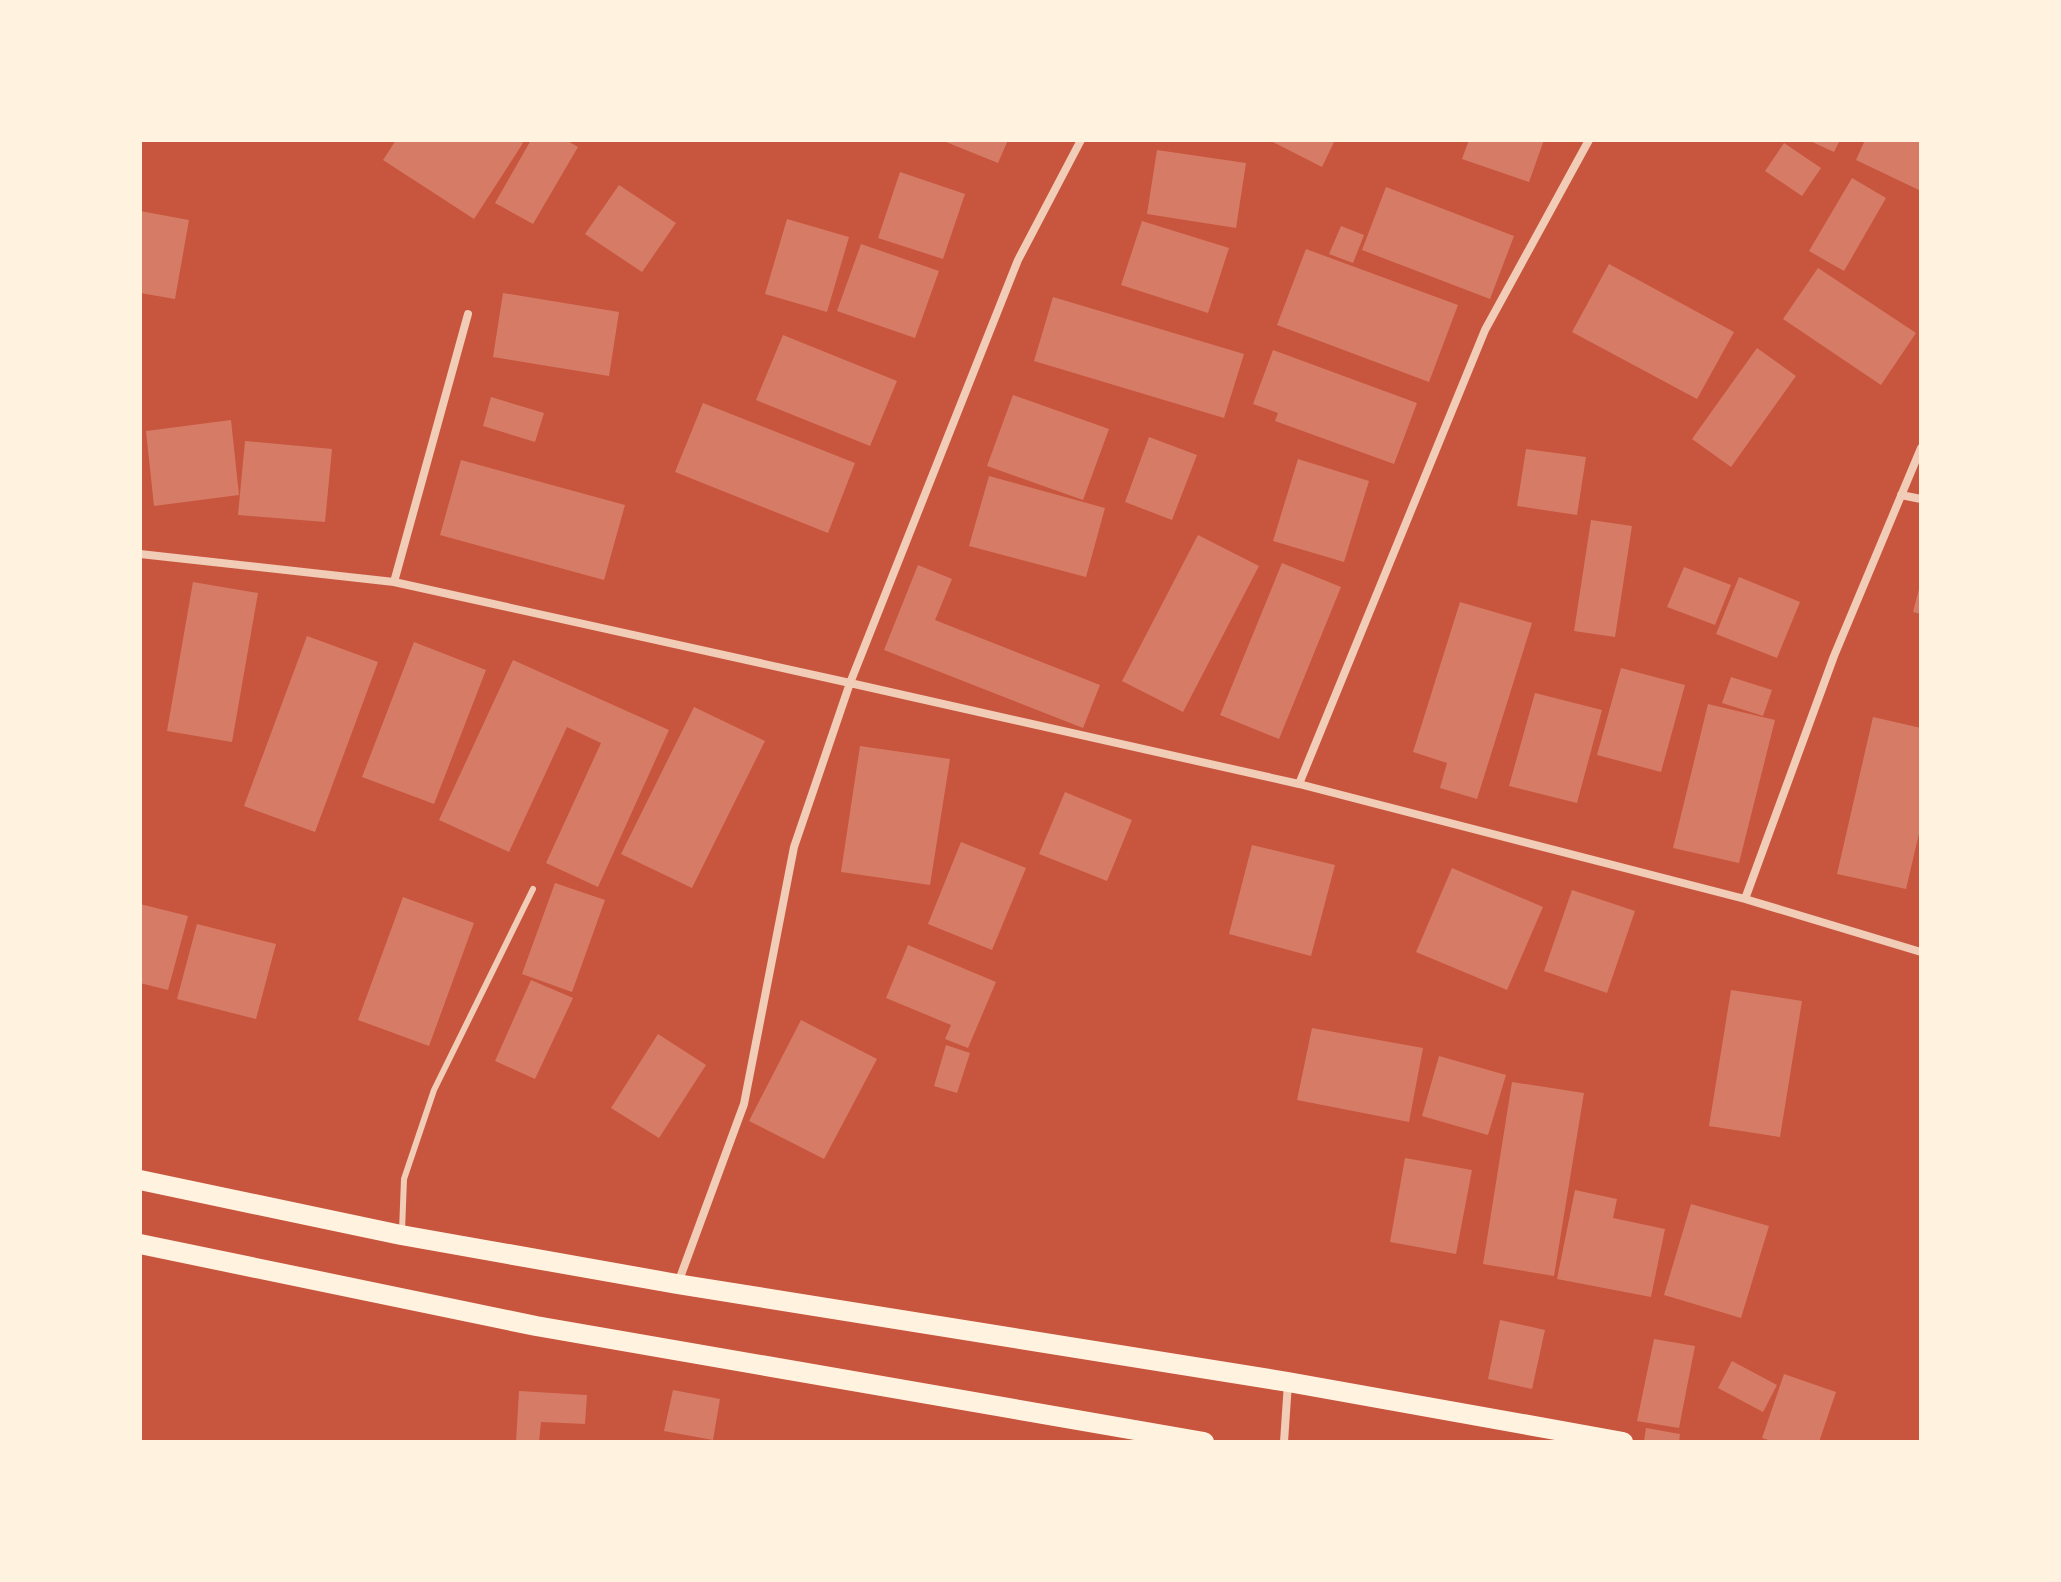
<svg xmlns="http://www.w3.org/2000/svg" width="2061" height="1582" viewBox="0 0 2061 1582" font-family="'Golos Text',sans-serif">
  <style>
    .building { fill: #d67c66 }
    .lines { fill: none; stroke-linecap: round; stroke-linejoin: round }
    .service { stroke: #f1ccb7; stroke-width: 6 }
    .minor { stroke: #f1ccb7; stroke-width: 8 }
    .primary { stroke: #fff3e0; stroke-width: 20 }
  </style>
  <rect width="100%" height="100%" fill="#c8553d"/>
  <!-- building -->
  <path class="building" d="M396,140h123l4,3 -49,76 -91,-59z
    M531,140h35l12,7 -45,77 -38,-21z
    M941,140h67l-10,23z
    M1269,140h66l-13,27z
    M1469,140h75l-15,42 -67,-23z
    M1808,140h32l-6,12z
    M1865,140h56v51l-65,-31z
    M1784,143l37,25 -19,28 -37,-25z
    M1157,150l89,13 -10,65 -89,-14z
    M900,172l65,22 -22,65 -65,-21z
    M1852,178l34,20 -42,73 -35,-20z
    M619,185l57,38 -34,49 -57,-38z
    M1386,187l128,49 -24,63 -128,-49z
    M140,211l49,9 -14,79 -35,-6z
    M787,219l62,18 -22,75 -62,-18z
    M1142,221l87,27 -21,65 -87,-28z
    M1341,226l23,9 -11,28 -24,-9z
    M861,244l78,27 -24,67 -78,-27z
    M1306,249l152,56 -29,77 -152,-57z
    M1609,264l125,68 -37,67 -125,-67z
    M1818,268l98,65 -35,52 -98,-66z
    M503,293l116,19 -10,64 -116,-19z
    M1053,297l191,57 -20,64 -190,-57z
    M783,335l114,46 -27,65 -114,-46z
    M1757,348l39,28 -65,91 -39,-28z
    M1273,350l144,53 -23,61 -119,-43 3,-8 -25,-9z
    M1013,395l96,34 -26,71 -96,-34z
    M491,397l53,16 -9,29 -52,-16z
    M703,403l152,60 -27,70 -153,-61z
    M231,420l8,75 -85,11 -8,-75z
    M1149,437l48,18 -25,65 -47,-18z
    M245,441l87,8 -7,73 -87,-7z
    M1526,449l60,8 -9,58 -60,-9z
    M1298,459l71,22 -25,81 -71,-21z
    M461,460l164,45 -21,75 -164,-45z
    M989,476l116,32 -19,69 -117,-31z
    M1591,520l41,6 -17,111 -41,-6z
    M1198,535l61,31 -76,146 -61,-31z
    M1282,563l59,24 -62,152 -59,-24z
    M918,565l34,14 -17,41 165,65 -17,43 -199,-78z
    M1684,567l47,18 -16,40 -48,-18z
    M1739,577l61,25 -23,56 -61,-24z
    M193,582l65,11 -26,149 -65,-11z
    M1920,585h1v29l-8,-2z
    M1460,602l72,21 -55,176 -37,-11 7,-25 -34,-11z
    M307,636l71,26 -63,170 -71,-26z
    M414,642l72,28 -52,134 -72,-27z
    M513,660l156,70 -71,157 -52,-24 55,-120 -34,-16 -58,125 -70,-32z
    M1621,668l64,17 -24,87 -64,-17z
    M1731,677l41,13 -9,26 -41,-13z
    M1535,693l67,17 -25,93 -68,-17z
    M1708,704l67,16 -36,143 -66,-15z
    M694,707l71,34 -73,147 -71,-34z
    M1873,717l48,11v97l-15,64 -69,-15z
    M860,746l90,13 -20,126 -89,-13z
    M1065,792l67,28 -25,61 -68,-27z
    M961,842l65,26 -34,82 -64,-26z
    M1252,845l83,20 -24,91 -82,-22z
    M1452,868l91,39 -36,83 -91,-38z
    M555,883l50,17 -33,92 -50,-18z
    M1572,890l63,21 -28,82 -63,-22z
    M403,897l71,26 -45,123 -71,-26z
    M140,904l48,12 -20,74 -28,-7z
    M197,924l79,20 -20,75 -79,-20z
    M908,945l88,37 -28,66 -23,-9 6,-14 -65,-27z
    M531,980l42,18 -38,81 -40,-18z
    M1731,990l71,11 -22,136 -71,-11z
    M801,1020l76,39 -53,100 -75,-38z
    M1312,1028l111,20 -14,74 -112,-22z
    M658,1034l48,31 -47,73 -48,-30z
    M946,1045l24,8 -13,40 -23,-7z
    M1439,1056l67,19 -18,60 -66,-19z
    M1512,1082l72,11 -30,183 -71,-12z
    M1405,1158l67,12 -16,84 -66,-12z
    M1575,1190l42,9 -4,19 52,11 -14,68 -94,-18z
    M1691,1204l78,22 -28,92 -77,-23z
    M1500,1320l45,10 -13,59 -44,-10z
    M1654,1339l41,7 -16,82 -42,-7z
    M1732,1361l45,24 -14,27 -45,-24z
    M1784,1374l52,18 -17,50h-44l-13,-4z
    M673,1390l47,9 -7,41 -49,-9z
    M519,1391l68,4 -2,29 -44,-2 -2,20h-23z
    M1646,1428l34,6 -1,8 -35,-1z"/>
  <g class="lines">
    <!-- service -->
    <path class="service" d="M402,1231l2,-52 30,-89 99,-201"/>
    <!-- minor -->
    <path class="minor" d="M1901,495l20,4
      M140,554l254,28 456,101 449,101 446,115 176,53
      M394,582l74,-268
      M1299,784l186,-454 104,-190
      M1745,899l89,-243 87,-208
      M678,1283l66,-179 50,-257 56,-164 168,-423 63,-120
      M1284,1442l4,-59"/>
    <!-- primary -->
    <path class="primary" d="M140,1180l261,55 276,49 611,98 335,60
      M140,1244l396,82 668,116"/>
  </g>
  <!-- border -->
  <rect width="2061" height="1582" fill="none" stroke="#fff3e0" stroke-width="284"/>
</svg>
